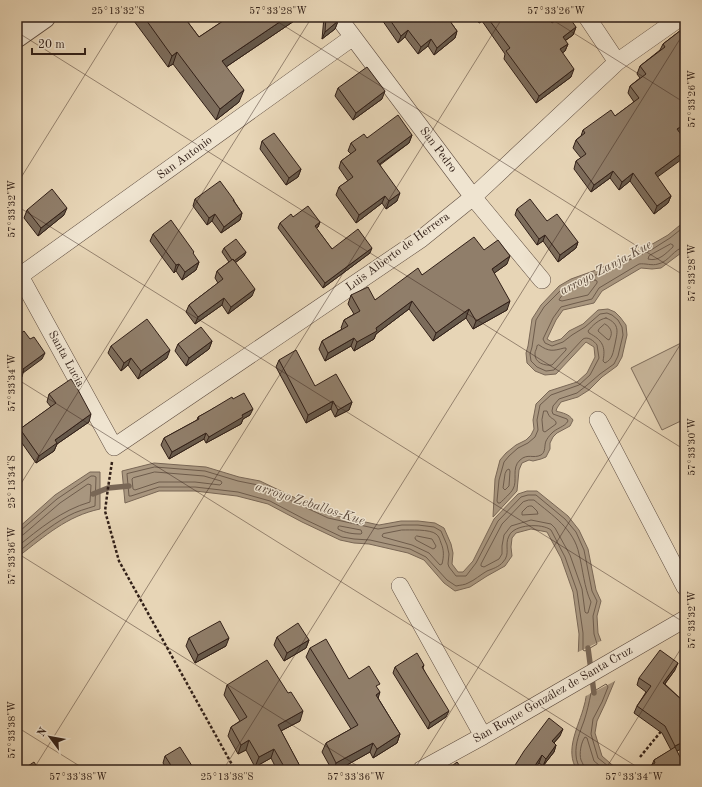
<svg xmlns="http://www.w3.org/2000/svg" width="702" height="787" viewBox="0 0 702 787" font-family="'Old Standard TT',serif">
  <style>
    .green { fill: #c8b69b; stroke: #7d6b5a }
    .water { fill: #a99780; stroke: #796756 }
    .pier { fill: #e7d5b6 }
    .lines { fill: none; stroke-linecap: round; stroke-linejoin: round }
    .shore { stroke: #6e5c4c; stroke-width: 1 }
    .stream { stroke: #796756; stroke-width: 5.5 }
    .minor-casing { stroke: #5f4d40; stroke-width: 18 }
    .tertiary-casing { stroke: #5f4d40; stroke-width: 24 }
    .path { stroke: #322018; stroke-width: 2.5; stroke-dasharray: 3 2; stroke-linecap: butt }
    .minor { stroke: #efe4d0; stroke-width: 17 }
    .tertiary { stroke: #efe4d0; stroke-width: 22 }
    .wall { fill: #7c6c5b; stroke: #322018 }
    .shaded-wall { fill: #65584a; stroke: #322018 }
    .building { fill: #907e6a; stroke: #322018 }
    .ticks { fill: none; stroke: #322018; stroke-width: 1; stroke-opacity: 0.45 }
    .labels { text-anchor: middle; dominant-baseline: central; stroke-width: 3; stroke-linejoin: round; paint-order: stroke }
    .street-label { font-size: 12px; fill: #322018; stroke: #efe4d0 }
    .water-label { font-size: 13px; font-style: italic; fill: #5c4a3c; stroke: #efe4d0 }
    .neatline { fill: none; stroke: #322018; stroke-width: 1.5 }
    .ticks-label { font-size: 10px; text-anchor: middle; fill: #322018 }
  </style>
  <rect width="100%" height="100%" fill="#e7d5b6"/>
  <filter id="stains"><feTurbulence type="fractalNoise" baseFrequency=".005" numOctaves="4"/><feColorMatrix values="0 0 0 0 .2 0 0 0 0 .09 0 0 0 0 .02 0 0 0 .5 -.17"/></filter>
  <radialGradient id="worn" r=".72"><stop offset=".6" stop-color="#630" stop-opacity="0"/><stop offset="1" stop-color="#630" stop-opacity=".3"/></radialGradient>
  <!-- green -->
  <path class="green" d="M685,341v78l-23,11 -31,-62z"/>
  <!-- water -->
  <path class="water" d="M685,221v29l-24,18 -9,1 -11,-1 -39,23 -8,12 -31,7 -7,10 -9,19 5,3 9,-3 8,-8 14,-7 15,-14 10,-1 7,3 5,5 6,8 1,10 -5,22 -5,9 -15,11 -13,13 -11,7 -17,5 -4,6 -1,3c7,2 13,3 17,9l-3,6 -13,7 -4,4 -3,6v6l-4,8 -5,2 -8,2 -4,-1 -7,3 -3,7 -2,21 -24,26 2,-38 5,-19 6,-7 10,-8 10,-5 5,-5 3,-6 -1,-9 3,-16 13,-13 28,-9 10,-9 8,-16 -1,-10 -8,-5 -30,32 -11,1 -10,-4 -8,-8 -1,-10 2,-7 4,-27 9,-14 18,-19 12,-7 28,-10 50,-23 19,-11z
    M154,463l52,4 33,10 21,4 69,33 50,11 22,-4h17l17,2 9,5 7,16 2,9 -1,11 6,8h5l10,-11 21,-42 24,-25 9,-3h10l31,25 11,14 9,19 8,41 5,11 -4,15 1,17 5,13 -25,14 1,-26 -6,-42 -12,-34 -14,-26 -16,-3 -15,4 -4,5 -1,9 1,9 -7,10 -18,10 -17,11 -15,4 -11,-8 -20,-23 -16,-7 -39,-9 -15,-1 -14,-3 -38,-18 -34,-18 -31,-8 -42,-5h-36l-34,12 -3,-32z
    M90,472h10v37c-33,7 -55,27 -81,47l-2,4v-31l38,-34z
    M618,673l-13,31 -8,17 -2,12 7,23 16,14h-41c-13,-20 2,-44 7,-64 2,-6 2,-11 3,-16z"/>
  <!-- pier -->
  <path class="pier" d="M603,640l2,6 -1,2 -25,14 -2,-1 -1,-8z
    M618,671l2,2 -3,7 -33,17 2,-9z"/>
  <g class="lines">
    <!-- shore -->
    <path class="shore" d="M685,226l-15,12 -19,12 -50,23 -28,10 -11,6 -18,18 -8,13 -4,27 -2,7 1,7 6,6 9,4 8,-1 29,-31c5,-3 11,2 14,6l2,13 -9,17 -11,10 -28,10 -11,10 -3,15 1,10 -3,7 -7,6 -10,5 -9,8 -5,6 -5,18 -2,21 1,2h2c4,-4 11,-10 13,-14 5,-8 -2,-21 7,-29 8,-7 13,-1 21,-5 5,-3 3,-9 5,-14 1,-2 3,-5 5,-7 5,-6 14,-7 17,-13l-1,-2 -14,-5 -1,-3 1,-5 6,-7 18,-6 9,-7 14,-12 14,-10 4,-8 5,-21 -1,-8 -4,-7 -6,-5 -5,-2 -7,1 -15,13 -13,8 -9,7 -11,4 -7,-3 -2,-4 10,-21 8,-11 11,-3 20,-5 7,-11 40,-24c6,-1 13,2 19,0 11,-2 16,-16 27,-17
      M671,244l2,1v2c-7,6 -14,15 -25,12l1,-3z
      M595,280l2,1v2l-9,12 -26,6 -3,-1c4,-10 26,-16 36,-20z
      M606,318c15,6 11,15 9,26 -2,8 -2,15 -10,19l-2,-2c3,-15 -1,-21 -14,-28l-1,-2c4,-5 11,-12 18,-13z
      M605,324c7,4 8,10 4,16l-2,-1 -9,-8 1,-2z
      M539,345c10,7 14,6 25,3h2v2l-14,15c-7,1 -18,-2 -17,-12 0,-2 2,-4 2,-7z
      M544,411h3c3,9 6,6 9,11v2l-11,8 -2,-1 -1,-11z
      M155,467l50,4 33,10 20,4 70,33 50,11 24,-4h16l16,2 7,4 6,14 2,9 -1,10 1,3 7,9h10l10,-13 22,-42 23,-24 7,-2h8l29,24 11,13 8,18 8,41 5,10 -4,15 1,18 3,10 -12,7 -2,-1v-17l-6,-42 -12,-34 -14,-27c-9,-7 -37,-6 -42,6 -5,9 2,18 -6,26 -4,5 -11,7 -16,9 -7,4 -12,9 -19,12 -3,2 -8,2 -12,3l-9,-6 -21,-23 -16,-8 -40,-9 -16,-1 -12,-2 -38,-18 -34,-18 -32,-9 -43,-5h-36l-28,9h-2l-2,-22z
      M507,470l2,-1 1,2 -1,15 -4,4 -2,-2 2,-14z
      M155,472l49,4 17,5 1,2 -2,2 -25,-3h-36l-24,8 -2,-1 -1,-10 1,-1z
      M529,500h5c18,15 40,29 45,54 4,16 5,33 12,48l-3,11h-2l-1,-1 -3,-23 -12,-34 -15,-27 -4,-4 -20,-4 -20,6 -7,9 -2,11v8l-3,5 -15,8 -3,-1v-2l21,-40 21,-22z
      M530,506h2l5,5 1,3 -16,1v-3l5,-5z
      M340,526l21,4 1,3 -1,1c-8,0 -16,-1 -23,-5v-2z
      M402,530c8,0 28,-1 34,4 3,2 4,6 5,9 3,7 3,13 1,21l-2,1 -11,-12 -17,-8 -29,-8 -1,-1 1,-2z
      M17,531l4,-1 36,-31 34,-23h3l2,1 -1,29c-9,3 -18,5 -27,10 -18,10 -35,24 -51,37
      M17,536h4l3,-2 36,-31 28,-19 3,1 -1,17c-28,8 -51,27 -73,45
      M417,536l15,3 4,7 -1,2 -2,1 -17,-9 -1,-2z
      M580,770c-1,-5 -4,-9 -4,-15 -1,-12 4,-23 8,-34 3,-9 5,-18 7,-28l15,-9 1,1 1,2 -6,15 -9,17 -2,15 7,24 15,12
      M585,770c-1,-4 -2,-6 -4,-10 -2,-6 0,-18 4,-23l2,1 7,23 11,9"/>
    <!-- stream -->
    <path class="stream" d="M93,494l15,-6 21,-2
      M588,648l6,45"/>
    <defs>
      <path id="minor" d="M338,17l135,180 69,83
        M587,17l30,45
        M17,271l3,5 94,171 307,-208 52,-42 144,-135 64,-45
        M17,278l336,-241
        M598,420l87,167
        M400,586l83,150
        M421,770l62,-34 202,-117"/>
      <path id="tertiary" d="M17,36l27,-19"/>
    </defs>
    <!-- minor casing -->
    <use href="#minor" class="minor-casing"/>
    <!-- tertiary casing -->
    <use href="#tertiary" class="tertiary-casing"/>
    <!-- path -->
    <path class="path" d="M112,462l-4,26 -3,23 14,50 116,209
      M682,639l3,7
      M640,757l23,-28"/>
    <!-- minor -->
    <use href="#minor" class="minor"/>
    <!-- tertiary -->
    <use href="#tertiary" class="tertiary"/>
  </g>
  <!-- wall -->
  <path class="wall" d="M131,17h53l15,20 30,-20h71l-74,50 13,35 -23,18 -43,-56 -5,3z
    M324,17h10l4,4 -3,8 -13,10z
    M380,17h67l10,14 -2,7 -21,17 -6,-9 -10,8 -13,-17 -7,6z
    M474,17h74l4,6 24,4 -3,8 -8,6 3,3 -3,7 -3,2 9,24 -35,26 -32,-44 1,-5 -23,-33 -3,2z
    M685,27v102l-5,4 -23,44 14,19 -3,7 -14,11 -24,-33 -11,9 -9,-12 -19,14 -17,-23 2,-8 5,-3 -8,-10 3,-8 5,-4 2,-6 32,-14 19,-14 -6,-9 2,-7 10,-8 -3,-4 3,-8 20,-16 3,-6z
    M338,88l44,11 -29,21 -18,-24z
    M412,135l-3,8 -29,22 17,36 -11,8 -4,-6 -26,20 -20,-28 3,-8 9,-6 -9,-13 2,-7 10,-7 -3,-3 3,-8 16,-5z
    M262,141l39,28 -3,8 -12,8 -26,-36z
    M195,199l39,1v1l8,12 -2,7 -19,13 -9,-12 -5,4 -14,-19z
    M517,209l30,12 31,21 -2,6 -18,14 -15,-21 -6,4 -22,-30z
    M27,210l37,5 -26,21 -14,-18z
    M293,217l27,5 -2,5 -2,1 16,21 38,4 -47,35 -45,-60 2,-5z
    M153,234l40,21 6,7 -3,8 -14,10 -6,-9 -2,2 -24,-32z
    M224,248l22,4 -2,4 -9,7 17,33 -24,18 -6,-9 -27,19 -9,-12 3,-7 29,-22 -3,-5 2,-7 12,-9 -7,-10z
    M484,250l23,14 -13,9 13,37 -34,19 -7,-11 -33,23 -24,-32 -33,25 -2,5 -20,12 -3,-5 -26,15 -6,-12 3,-8 20,-12 -1,-1 3,-8 10,-6 -6,-10 3,-9 24,5 47,-25z
    M212,341l-3,8 -23,17 -11,-15 3,-7z
    M111,346l56,12 -29,21 -10,-14 -7,6 -13,-18z
    M279,360l36,26 37,16 -3,8 -14,7 -4,-8 -25,14 -30,-56z
    M49,394l40,28 -32,22 -3,7 -18,12 -19,-27 3,-7 31,-22 -4,-5z
    M233,399l17,16 -7,4 -2,5 -35,19 -2,-4 -35,20 -8,-14 3,-7 33,-18 1,-3 13,-7 1,-1z
    M277,637l32,3 -3,8 -22,13 -10,-16z
    M189,638l37,8 -31,17 -9,-17z
    M310,648l39,31 29,10v9l22,36 -3,9 -24,15 -3,-6 -32,18h-6l-10,-18 4,-9 25,-14 -45,-72z
    M424,665l-1,3 23,49 -18,12 -35,-56 2,-6z
    M675,670l-10,14 18,17 2,-1v47l-8,4 8,19h-40l1,-2 6,-3 2,-5 17,-10 -9,-17 -28,-20 3,-7 9,-14 -9,-7 2,-7z
    M227,685l73,36 -19,10 21,39h-25l-6,-12 -16,9 -9,-17 -8,4 -10,-18 3,-9 9,-6 -16,-26z
    M560,736l-6,7 2,2 -2,7 -11,14 -4,-3 -27,7z
    M165,756l29,13 -1,1h-26l-4,-7z"/>
  <!-- shaded-wall -->
  <path class="shaded-wall" d="M287,17h13l-83,56 5,-12z
    M481,17h2l-1,4 -3,2z
    M338,21l-3,8 -13,10 3,-7z
    M576,27l-3,8 -13,9 3,-7z
    M408,30l-3,7 -7,6 3,-7z
    M457,31l-2,7 -21,17 3,-7z
    M431,39l-3,7 -10,8 3,-7z
    M568,44l-3,7 -8,6 3,-8z
    M177,52l-4,12 -5,3 4,-11z
    M574,69l-3,8 -35,26 3,-7z
    M244,90l-5,12 -23,18 4,-11z
    M385,91l-3,8 -29,21 3,-7z
    M685,124v5l-10,8 2,-8z
    M412,135l-3,8 -35,25 3,-7z
    M685,151v6l-33,24 3,-8z
    M301,169l-3,8 -12,8 3,-7z
    M613,171l-3,7 -19,14 3,-7z
    M633,173l-3,8 -11,9 3,-8z
    M400,193l-3,8 -11,8 3,-8z
    M385,196l-3,7 -26,20 3,-8z
    M671,196l-3,7 -14,11 3,-8z
    M67,208l-3,7 -26,21 3,-8z
    M242,213l-2,7 -19,13 3,-6z
    M215,214l-3,7 -5,4 2,-7z
    M320,222l-2,5 -5,4 2,-5z
    M545,235l-2,6 -6,4 2,-6z
    M578,242l-2,6 -18,14 2,-7z
    M372,248l-2,5 -47,35 2,-5z
    M246,252l-2,4 -12,9 1,-4z
    M510,256l-3,8 -18,13 3,-8z
    M199,262l-3,8 -14,10 3,-8z
    M179,264l-3,7 -2,2 2,-8z
    M255,289l-3,7 -24,18 3,-7z
    M224,298l-2,7 -27,19 3,-7z
    M412,301l-3,8 -33,25 -2,5 -20,12 3,-9z
    M510,301l-3,9 -34,19 3,-8z
    M469,309l-3,9 -33,23 3,-8z
    M354,338l-3,8 -26,15 3,-8z
    M212,341l-3,8 -23,17 3,-8z
    M170,350l-3,8 -29,21 3,-8z
    M45,353l-3,6 -19,14 -1,4 -5,4v-5l6,-7z
    M131,358l-3,7 -7,6 3,-8z
    M333,401l-2,8 -25,14 2,-8z
    M352,402l-3,8 -14,7 3,-7z
    M253,409l-3,6 -7,4 -2,5 -35,19 3,-6 33,-22z
    M91,414l-2,8 -32,22 -3,7 -18,12 3,-7 16,-16z
    M206,433l-2,6 -35,20 3,-7z
    M229,638l-3,8 -31,17 3,-8z
    M309,640l-3,8 -22,13 3,-8z
    M678,663l-3,7 -15,20 3,-7z
    M380,692l-3,10 -1,-7z
    M303,711l-3,10 -25,13 3,-9z
    M449,711l-3,6 -18,12 2,-6z
    M563,729l-3,7 -11,12 3,-7z
    M400,734l-3,9 -24,15 4,-9z
    M249,740l-3,10 -8,4 3,-9z
    M685,741v6l-12,6 2,-7z
    M373,743l-3,9 -32,18h-4l2,-7z
    M556,745l-2,7 -11,14 3,-7z
    M274,749l-3,9 -16,9 4,-10z
    M542,755l-3,8 -5,7h-2z"/>
  <!-- building -->
  <path class="building" d="M144,17h40l15,20 30,-20h58l-65,44 22,29 -24,19 -43,-57 -5,4z
    M326,17h8l4,4 -13,11z
    M388,17h59l10,14 -20,17 -6,-9 -10,8 -13,-17 -7,6z
    M487,17h61l4,6 8,-6h9l7,10 -13,10 5,7 -8,5 14,20 -35,27 -33,-45 4,-3z
    M685,27v54l-1,1 1,1v41l-8,5 8,11v11l-30,22 16,23 -14,10 -24,-33 -11,9 -9,-11 -19,14 -18,-24 10,-7 -10,-14 9,-7 -2,-3 28,-20 4,6 24,-18 -9,-12 16,-12 -6,-8 25,-19 -2,-3z
    M367,67l18,24 -29,22 -18,-25z
    M398,115l14,20 -35,26 23,32 -11,8 -4,-5 -26,19 -20,-28 14,-10 -12,-16 15,-11 -5,-7 13,-9 3,4z
    M274,133l27,36 -12,9 -27,-37z
    M220,181l14,19h-1l9,13 -18,14 -9,-13 -6,4 -14,-19z
    M52,189l15,19 -26,20 -14,-18z
    M530,199l17,22 10,-7 21,28 -18,13 -15,-20 -6,4 -22,-30z
    M308,206l12,16 -5,4 17,23 26,-20 14,19 -47,35 -45,-60 11,-9 2,3z
    M171,220l23,32 -1,1 6,9 -14,10 -6,-8 -3,1 -23,-31z
    M474,237l10,13 14,-10 12,16 -18,13 18,32 -34,20 -7,-12 -33,24 -24,-32 -36,27 1,3 -20,11 -3,-4 -26,15 -6,-12 26,-15 -4,-6 16,-9 -9,-16 17,-8 7,13 43,-32 4,7z
    M236,239l10,13 -12,9 -1,-2 -1,1 -8,-12z
    M233,259l22,30 -24,18 -7,-9 -26,19 -9,-12 34,-26 -6,-8z
    M147,319l23,31 -29,21 -10,-13 -7,5 -13,-17z
    M201,327l11,14 -23,17 -11,-14z
    M24,331l6,8 4,-2 11,16 -22,16 1,2 -7,5v-40z
    M296,350l19,36 21,-12 16,28 -14,8 -5,-9 -25,14 -29,-55z
    M71,379l6,9 14,26 -36,26 2,3 -18,13 -19,-27 36,-26 -7,-9z
    M244,393l9,16 -11,6 1,2 -34,20 -3,-4 -34,19 -8,-14 35,-19 -1,-2 14,-8 20,-12 1,2z
    M220,621l9,17 -31,17 -9,-17z
    M298,623l11,17 -22,13 -10,-16z
    M326,639l23,40 20,-13 11,18 -4,2 4,6 -4,3 24,39 -23,15 -4,-6 -37,20 -10,-20 32,-18 -48,-77z
    M660,650l18,13 -15,20 20,18 2,-1v41l-10,5 -10,-20 -28,-20 14,-20 -12,-8z
    M417,653l7,12 -2,2 27,44 -19,12 -35,-56z
    M267,660l21,33 3,-1 12,19 -25,14 24,45h-16l-12,-21 -15,8 -10,-17 -8,5 -10,-18 16,-10 -20,-32z
    M549,718l14,11 -11,12 4,4 -10,14 -4,-4 -10,15h-20l12,-19z
    M180,747l14,22 -2,1h-18l-9,-14z
    M675,747l10,20v3h-38l-1,-2 9,-5 -1,-3z
    M34,762l5,8h-17z
    M457,762l6,8h-16z"/>
  <!-- ticks -->
  <path class="ticks" d="M270,17l415,259M548,17l137,86M17,32l668,418M17,184l104,-167M17,206l668,417M17,379l625,391M17,490l295,-473M17,553l347,217M17,727l69,43M33,770l470,-753M223,770l462,-739M414,770l271,-433M605,770l80,-128"/>
  <g class="labels">
    <!-- street labels -->
    <g class="street-label">
      <text transform="translate(438 150) rotate(53)">San Pedro</text>
      <text transform="translate(185 158) rotate(-36)">San Antonio</text>
      <text transform="translate(398 252) rotate(-36)">Luis Alberto de Herrera</text>
      <text transform="translate(66 359) rotate(61)">Santa Lucia</text>
      <text transform="translate(553 695) rotate(-30)">San Roque González de Santa Cruz</text>
    </g>
    <!-- water labels -->
    <g class="water-label">
      <text transform="translate(606 268) rotate(-28)">arroyo Zanja-Kue</text>
      <text transform="translate(310 504) rotate(18)">arroyo Zeballos-Kue</text>
    </g>
  </g>
  <!-- margin -->
  <rect width="702" height="787" fill="none" stroke="#e7d5b6" stroke-width="44"/>
  <!-- north arrow -->
  <g transform="translate(50 737) rotate(302)" stroke="#efe4d0" stroke-width="3" paint-order="stroke">
  <path d="M0-3L7 15L0 10L-7 15Z" fill="#322018"/>
  <text y="-6" font-size="11" font-weight="bold" text-anchor="middle" fill="#322018">N</text>
  </g>
  <!-- scale -->
  <path d="M32 48v6h53v-6" fill="none" stroke="#322018" stroke-width="2"/>
  <text x="38" y="48" font-size="12" fill="#322018" stroke="#efe4d0" stroke-width="3" paint-order="stroke">20 m</text>
  <rect x="22" y="22" width="658" height="743" class="neatline"/>
  <g class="ticks-label">
    <text x="118" y="14">25°13'32"S</text>
    <text x="278" y="14">57°33'28"W</text>
    <text x="556" y="14">57°33'26"W</text>
    <text transform="translate(691 99) rotate(-90)" y="4">57°33'26"W</text>
    <text transform="translate(11 209) rotate(-90)" y="4">57°33'32"W</text>
    <text transform="translate(691 273) rotate(-90)" y="4">57°33'28"W</text>
    <text transform="translate(11 383) rotate(-90)" y="4">57°33'34"W</text>
    <text transform="translate(691 447) rotate(-90)" y="4">57°33'30"W</text>
    <text transform="translate(11 482) rotate(-90)" y="4">25°13'34"S</text>
    <text transform="translate(11 556) rotate(-90)" y="4">57°33'36"W</text>
    <text transform="translate(691 620) rotate(-90)" y="4">57°33'32"W</text>
    <text transform="translate(11 730) rotate(-90)" y="4">57°33'38"W</text>
    <text x="78" y="780">57°33'38"W</text>
    <text x="227" y="780">25°13'38"S</text>
    <text x="356" y="780">57°33'36"W</text>
    <text x="634" y="780">57°33'34"W</text>
  </g>
  <rect width="100%" height="100%" filter="url(#stains)"/>
  <rect width="100%" height="100%" fill="url(#worn)"/>
</svg>
